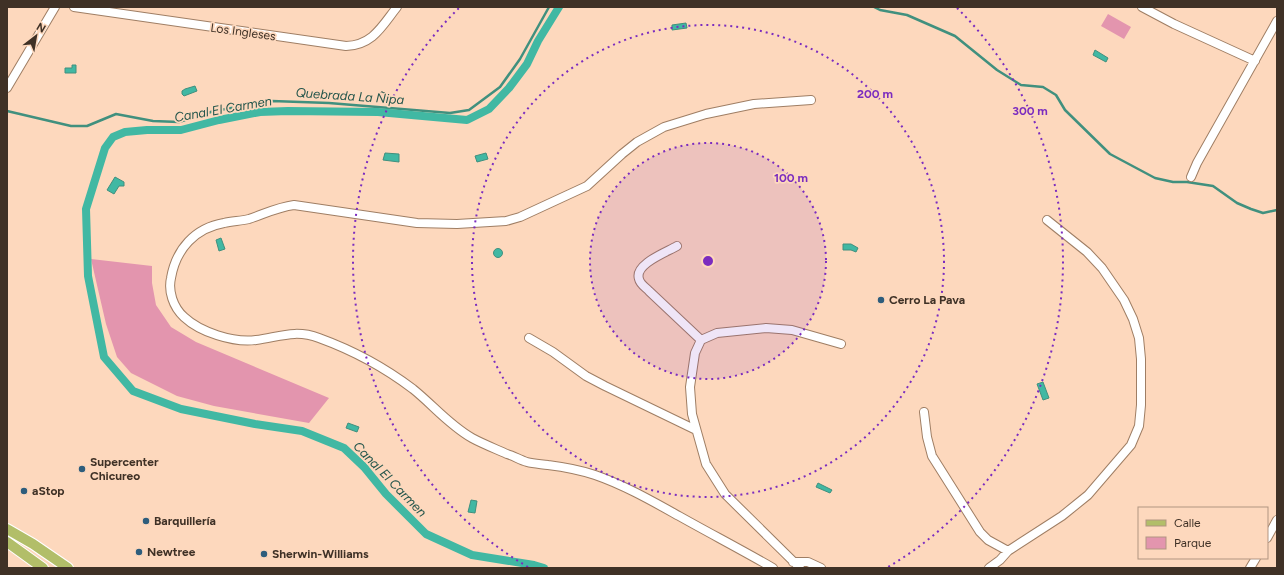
<svg xmlns="http://www.w3.org/2000/svg" width="1284" height="575" viewBox="0 0 1284 575" font-family="Figtree,sans-serif">
  <style>
    .green { fill: #e395ae }
    .water { fill: #41b8a3; stroke: #40907e }
    .lines { fill: none; stroke-linecap: round; stroke-linejoin: round }
    .stream { stroke: #40907e; stroke-width: 2.5 }
    .canal { stroke: #41b8a3; stroke-width: 8 }
    .minor-casing { stroke: #9f7e64; stroke-width: 10 }
    .major-casing { stroke: #fff; stroke-width: 12 }
    .minor { stroke: #fff; stroke-width: 8 }
    .major { stroke: #b2be69; stroke-width: 10 }
    .ring { fill: none; stroke: #7b2cbf; stroke-width: 2; stroke-dasharray: 2 4 }
    .poi-dot { fill: #2e5d7c; stroke: #fdd8bd; stroke-width: 1.5 }
    .labels { text-anchor: middle; dominant-baseline: central; stroke-width: 3.5; stroke-linejoin: round; paint-order: stroke }
    .street-label { font-size: 12px; fill: #3f3126; stroke: #fdd8bd }
    .poi-label { font-size: 12px; font-weight: bold; fill: #3f3126; stroke: #fdd8bd; text-anchor: start }
    .water-label { font-size: 13px; font-style: italic; fill: #25564c; stroke: #fdd8bd }
    .centre { fill: #7b2cbf; stroke: #fdd8bd; stroke-width: 2 }
    .ring-label { font-size: 12px; text-anchor: middle; font-weight: bold; fill: #7b2cbf; stroke: #fdd8bd; stroke-width: 3.5; stroke-linejoin: round; paint-order: stroke }
  </style>
  <rect width="100%" height="100%" fill="#fdd8bd"/>
  <!-- green -->
  <path class="green" d="M1108,14l23,13 -7,12 -23,-13z
    M91,259l61,7v17l4,22 15,22 25,15 133,56 -20,25 -95,-17 -37,-10 -46,-23 -14,-16 -11,-33z"/>
  <!-- water -->
  <path class="water" d="M686,23l1,5 -15,2v-5z
    M1095,50l13,8 -2,4 -13,-7z
    M72,65h4v8h-11v-5h7z
    M195,86l2,5 -13,5 -2,-2v-3l3,-2z
    M385,153l14,1v8l-16,-2z
    M486,153l2,6 -11,3 -2,-6z
    M115,177l9,5v4h-5l-5,8 -7,-4z
    M221,238l4,11 -6,2 -3,-11z
    M843,244h8l7,4 -2,4 -5,-2h-8z
    M493.5 253a4.5 4.5 0 1 1 9 0a4.5 4.5 0 1 1-9 0Z
    M1043,382l6,16 -6,2 -6,-16z
    M348,423l11,4 -2,5 -11,-4z
    M818,483l14,7 -2,3 -14,-6z
    M471,500l6,1 -2,12 -7,-1z"/>
  <g class="lines">
    <!-- stream -->
    <path class="stream" d="M874,7l6,3 27,5 48,21 42,34 24,15 22,2 13,8 9,15 45,44 45,24 18,4h14l26,4 24,17 14,6 12,4 14,-3
      M7,111l64,15h16l29,-12 37,7 26,1 35,-11 58,-10 57,2 121,10 19,-3 31,-23 20,-28 29,-52"/>
    <!-- canal -->
    <path class="canal" d="M544,568l-10,-3 -62,-10 -46,-21 -40,-40 -22,-27 -20,-19 -42,-17 -47,-7 -74,-15 -48,-18 -29,-34 -16,-81 -2,-67 19,-61 8,-11 12,-5 22,-2h34l38,-10 41,-8 28,-1 90,1 89,8 22,-11 20,-21 18,-24 11,-23 21,-34"/>
    <defs>
      <path id="minor" d="M74,7l272,39c27,-1 36,-20 51,-39
        M1142,7l32,17 81,37
        M7,88l48,-81
        M1191,177l6,-14 80,-142
        M677,246c-10,6 -43,18 -38,33 1,5 6,8 10,12l52,49
        M529,338l24,14 33,24 19,10 91,44
        M924,412l3,25 5,19 48,76 8,8 20,11
        M1267,538l10,-18
        M793,562h15l13,6
        M773,568c-31,-18 -62,-34 -94,-52 -27,-15 -55,-31 -84,-41 -15,-5 -31,-8 -47,-10 -6,-1 -14,-1 -21,-3 -7,-2 -13,-6 -20,-8 -11,-5 -24,-10 -35,-16 -23,-13 -39,-33 -59,-49 -29,-22 -61,-39 -94,-51 -24,-9 -40,-1 -63,2 -23,3 -56,-8 -72,-23 -11,-10 -16,-26 -13,-39 5,-29 24,-50 53,-55 8,-2 17,-2 25,-4 15,-5 29,-12 45,-14l123,18 40,1 49,-3 14,-4 67,-31 35,-32 15,-12 27,-15 42,-13 48,-10 57,-4
        M800,568l-75,-74 -19,-30 -14,-50 -2,-27 5,-34 6,-13 16,-7 49,-5 26,2 49,14
        M989,568l11,-8 8,-9 54,-35 26,-21 43,-50 8,-19 2,-21v-46l-2,-21 -6,-19 -9,-19 -22,-32 -15,-16 -40,-32
        M1250,568l6,-10"/>
      <path id="major" d="M7,529l26,15 35,24
        M7,542l36,26"/>
    </defs>
    <!-- minor casing -->
    <use href="#minor" class="minor-casing"/>
    <!-- major casing -->
    <use href="#major" class="major-casing"/>
    <!-- minor -->
    <use href="#minor" class="minor"/>
    <!-- major -->
    <use href="#major" class="major"/>
  </g>
  <!-- distance rings -->
  <circle cx="708" cy="261" r="118" fill="#7b2cbf" fill-opacity=".12"/>
  <g class="ring">
    <circle cx="708" cy="261" r="118"/>
    <circle cx="708" cy="261" r="236"/>
    <path d="M528 567A355 355 0 0 1 459 8M957 8A355 355 0 0 1 888 567"/>
  </g>
  <!-- markers -->
  <g class="poi-dot">
    <circle cx="881" cy="300" r="4"/>
    <circle cx="82" cy="469" r="4"/>
    <circle cx="24" cy="491" r="4"/>
    <circle cx="146" cy="521" r="4"/>
    <circle cx="139" cy="552" r="4"/>
    <circle cx="264" cy="554" r="4"/>
  </g>
  <g class="labels">
    <!-- street labels -->
    <g class="street-label">
      <text transform="translate(243 32) rotate(8)">Los Ingleses</text>
    </g>
    <!-- poi labels -->
    <g class="poi-label">
      <text x="889" y="300">Cerro La Pava</text>
      <text x="90" y="462">Supercenter<tspan x="90" dy="14">Chicureo</tspan></text>
      <text x="32" y="491">aStop</text>
      <text x="154" y="521">Barquillería</text>
      <text x="147" y="552">Newtree</text>
      <text x="272" y="554">Sherwin-Williams</text>
    </g>
    <!-- water labels -->
    <g class="water-label">
      <text transform="translate(350 96) rotate(4)">Quebrada La Ñipa</text>
      <text transform="translate(223 109) rotate(-10)">Canal El Carmen</text>
      <text transform="translate(390 479) rotate(46)">Canal El Carmen</text>
    </g>
  </g>
  <circle cx="708" cy="261" r="6" class="centre"/>
  <g class="ring-label">
    <text x="875" y="98">200 m</text>
    <text x="1030" y="115">300 m</text>
    <text x="791" y="182">100 m</text>
  </g>
  <!-- border -->
  <rect width="1284" height="575" fill="none" stroke="#3f3126" stroke-width="16"/>
  <!-- legend -->
  <rect x="1138" y="507" width="130" height="52" fill="#fdd8bd" stroke="#b19581"/>
  <rect x="1146" y="520" width="20" height="6" fill="#b2be69" stroke="#b19581"/>
  <text x="1174" y="527" font-size="12" fill="#3f3126">Calle</text>
  <rect x="1146" y="537" width="20" height="12" fill="#e395ae" stroke="#b19581"/>
  <text x="1174" y="547" font-size="12" fill="#3f3126">Parque</text>
  <!-- north arrow -->
  <g transform="translate(36 36) rotate(31)" stroke="#fdd8bd" stroke-width="3" paint-order="stroke">
  <path d="M0-3L7 15L0 10L-7 15Z" fill="#3f3126"/>
  <text y="-6" font-size="11" font-weight="bold" text-anchor="middle" fill="#3f3126">N</text>
  </g>
</svg>
